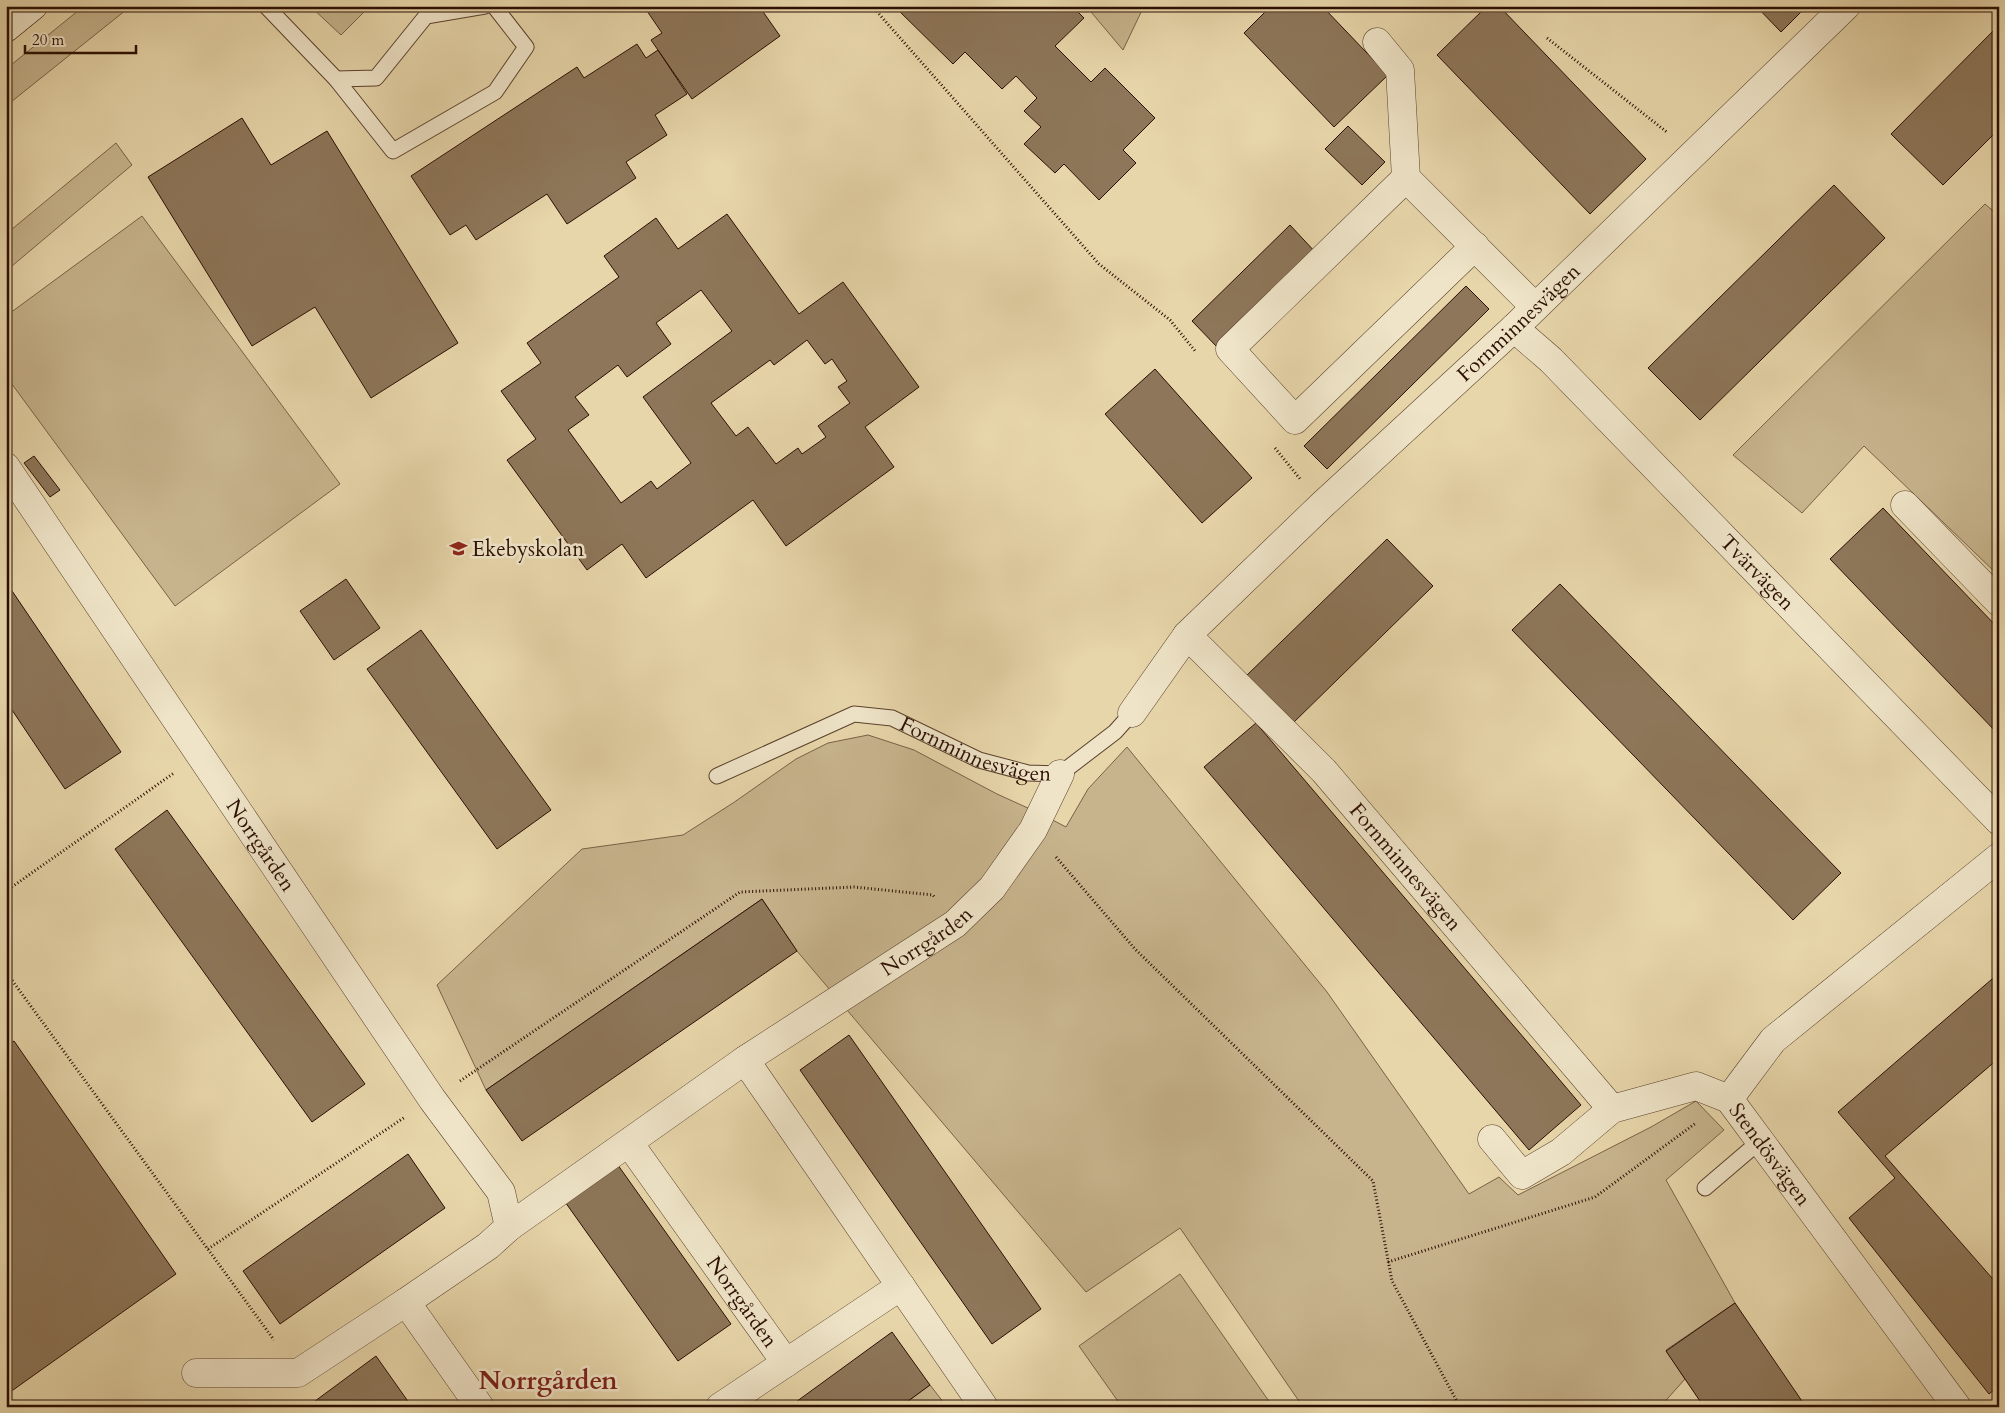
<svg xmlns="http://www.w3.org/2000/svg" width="2005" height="1413" viewBox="0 0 2005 1413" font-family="Cardo,serif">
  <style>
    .green { fill: #c7b48d; stroke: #796148 }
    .building { fill: #8d7659; stroke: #2b0e02; fill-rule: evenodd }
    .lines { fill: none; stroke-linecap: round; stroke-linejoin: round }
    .lane-casing { stroke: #5a402c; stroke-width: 17 }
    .street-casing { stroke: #5a402c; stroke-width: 29 }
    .secondary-casing { stroke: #2b0e02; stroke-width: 29 }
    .path { stroke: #2b0e02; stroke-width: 3; stroke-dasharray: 1 2.5; stroke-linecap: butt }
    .lane { stroke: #efe4c8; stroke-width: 15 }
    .street { stroke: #efe4c8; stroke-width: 28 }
    .secondary { stroke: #efe4c8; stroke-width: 28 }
    .labels { text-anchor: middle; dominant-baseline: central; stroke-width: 5; stroke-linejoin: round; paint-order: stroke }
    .street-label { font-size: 21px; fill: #2b0e02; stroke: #efe4c8 }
    .poi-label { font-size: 21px; fill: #2b0e02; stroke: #efe4c8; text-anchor: start }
    .district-label { font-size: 26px; font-weight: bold; fill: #7a1f14; stroke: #efe4c8 }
  </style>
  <rect width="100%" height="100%" fill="#e7d6aa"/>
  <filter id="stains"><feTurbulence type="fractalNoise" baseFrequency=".004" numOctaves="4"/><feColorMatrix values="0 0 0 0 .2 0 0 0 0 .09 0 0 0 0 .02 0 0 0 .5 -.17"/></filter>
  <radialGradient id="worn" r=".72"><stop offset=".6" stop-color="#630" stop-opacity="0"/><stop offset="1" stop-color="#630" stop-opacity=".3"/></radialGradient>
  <!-- green -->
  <path class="green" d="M84,6h47l-125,100v-37z
    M310,6h60l-29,29z
    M1086,6h58l-21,44z
    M116,143l16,22 -126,106v-37z
    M1985,204l14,12v360l-135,-130 -62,67 -69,-58z
    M142,216l198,268 -165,122 -169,-230v-60z
    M868,735l46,15 83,44 44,20 25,13 22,-38 39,-42 200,245 142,202 30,-17 19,18 133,-68 45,-26 28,29 -58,50 69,123 -69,47 19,29 -25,28h-357l-123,-179 -94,64 -289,-341 -35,-52 -276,191 -49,-105 145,-136 101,-14 50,-32 63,-44 32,-16z
    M1180,1274l93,133h-151l-43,-61z
    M930,1385l17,22h-47z"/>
  <!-- building -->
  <path class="building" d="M654,6h105l21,30 -88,63 -41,-59 11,-7 -15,-22z
    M894,6h178l12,12 -29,28 36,36 14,-14 50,50 -32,32 13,13 -37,37 -35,-36 -9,9 -31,-29 17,-17 -17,-16 13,-13 -21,-22 -14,13 -37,-37 -12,12z
    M1271,6h51l66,69 -54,52 -90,-94z
    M1487,6h12l147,153 -56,55 -153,-159z
    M1756,6h51l-26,26z
    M1999,25v104l-56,56 -52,-51z
    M637,44l9,14 12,-8 29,44 -32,21 12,20 -41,27 10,16 -69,46 -20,-30 -71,46 -10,-15 -16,10 -39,-59 166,-109 7,11z
    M242,118l29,47 56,-34 131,212 -87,55 -56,-91 -63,39 -104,-169z
    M1348,126l37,36 -23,23 -37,-36z
    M1834,185l51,53 -185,182 -52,-52z
    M727,214l72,100 44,-32 76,105 -54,40 29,40 -108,79 -33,-46 -107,78 -24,-34 -35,26 -80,-110 29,-21 -35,-48 40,-28 -14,-20 92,-66 -15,-21 52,-38 22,31zM701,290l31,41 -89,66 48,66 -34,26 -6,-8 -30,22 -53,-73 21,-15 -14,-18 43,-32 9,12 44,-33 -15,-21zM807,340l18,24 7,-5 15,22 -9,6 12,16 -32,23 8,11 -24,17 -4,-6 -22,16 -28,-37 -12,9 -25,-33 59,-43 4,5z
    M1290,225l27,29 -98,95 -27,-28z
    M1466,286l23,23 -162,160 -23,-23z
    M1155,369l97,109 -50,45 -97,-109z
    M34,456l26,34 -10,7 -26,-34z
    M1883,508l116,121v106l-169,-176z
    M1387,539l46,47 -142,139 -46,-48z
    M346,579l34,49 -46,32 -34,-49z
    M6,582l115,170 -56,37 -59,-88z
    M1560,584l281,289 -48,47 -281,-290z
    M421,630l130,180 -54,39 -130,-180z
    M1256,723l325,382 -52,45 -325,-383z
    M167,810l198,274 -53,38 -197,-273z
    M762,899l35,52 -275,190 -36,-51z
    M1999,973v85l-114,98 114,130v100l-10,8 -140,-176 46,-40 -57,-66z
    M849,1035l192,274 -49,35 -192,-274z
    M14,1041l162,233 -170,121v-349z
    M408,1154l37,54 -165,116 -37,-53z
    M615,1161l116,163 -53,37 -115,-162z
    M1735,1303l71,104h-102l-38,-56z
    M892,1332l38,53 -30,22h-111z
    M376,1356l36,51h-105z"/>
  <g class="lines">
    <defs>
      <g id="lane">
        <path d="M266,6l70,73 57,72 102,-59 31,-45 -32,-41"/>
        <path d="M336,79l40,-1 50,-62 59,-10"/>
        <path id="s1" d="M717,776l137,-62 38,4 87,42 49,13 32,1 55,-42 17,-19"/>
        <path d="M1705,1188l55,-47"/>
      </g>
      <g id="street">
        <path d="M1377,42l23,28 6,108 129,129"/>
        <path d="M1406,178l-176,171 65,71 180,-174"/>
        <path id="s2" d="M1514,328l37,32 448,461"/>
        <path id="s3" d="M6,467l426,632 69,93 8,35 -21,19 -82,56 74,105"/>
        <path d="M1905,505l94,97"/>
        <path id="s4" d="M1187,635l137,136 288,338"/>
        <path id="s5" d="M1132,713l55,-78 135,-130 192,-177 332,-322"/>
        <path d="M745,1060l239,347"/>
        <path id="s6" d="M1729,1099l228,308"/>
        <path d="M1729,1099l44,-59 226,-183"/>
        <path d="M1492,1139l30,36 39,-23 51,-43 84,-23 33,13"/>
        <path id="s7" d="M629,1143l157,220"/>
        <path id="s8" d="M509,1227l236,-167 210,-136 37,-36 41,-58 27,-56"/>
        <path d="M196,1373h102l108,-71"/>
        <path d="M720,1407l181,-121"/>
      </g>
      <path id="secondary" d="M6,28l27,-22"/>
    </defs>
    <!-- lane casing -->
    <use href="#lane" class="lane-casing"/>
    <!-- street casing -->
    <use href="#street" class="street-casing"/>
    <!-- secondary casing -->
    <use href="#secondary" class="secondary-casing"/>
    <!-- path -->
    <path class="path" d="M872,6l227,258 71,56 26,32
      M1547,38l121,95
      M1275,448l26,32
      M1056,857l79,92 238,232 19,100 68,126
      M6,891l168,-118
      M6,972l268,368
      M460,1081l280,-189 114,-5 79,8 2,3
      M208,1249l197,-132
      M1388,1262l207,-65 101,-74"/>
    <!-- lane -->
    <use href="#lane" class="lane"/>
    <!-- street -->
    <use href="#street" class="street"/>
    <!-- secondary -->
    <use href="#secondary" class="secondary"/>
  </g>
  <!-- icons -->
  <defs>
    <symbol id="school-bare" viewBox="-9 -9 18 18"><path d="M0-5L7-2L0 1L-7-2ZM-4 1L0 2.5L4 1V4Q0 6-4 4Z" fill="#8f2418" stroke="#efe4c8" stroke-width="2.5" paint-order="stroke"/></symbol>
  </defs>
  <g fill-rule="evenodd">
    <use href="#school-bare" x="446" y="536" width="25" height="25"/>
  </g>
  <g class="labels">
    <!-- street labels -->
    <g class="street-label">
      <text stroke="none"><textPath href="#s5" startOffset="551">Fornminnesvägen</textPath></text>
      <text stroke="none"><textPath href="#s2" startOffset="345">Tvärvägen</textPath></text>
      <text stroke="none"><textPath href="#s1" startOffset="279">Fornminnesvägen</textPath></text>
      <text stroke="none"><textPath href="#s3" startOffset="456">Norrgården</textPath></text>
      <text stroke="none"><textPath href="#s4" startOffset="319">Fornminnesvägen</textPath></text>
      <text stroke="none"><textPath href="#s8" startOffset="506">Norrgården</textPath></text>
      <text stroke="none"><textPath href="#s6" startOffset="69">Stendösvägen</textPath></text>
      <text stroke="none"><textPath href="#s7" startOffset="195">Norrgården</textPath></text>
    </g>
    <!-- poi labels -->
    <g class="poi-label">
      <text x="472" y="549">Ekebyskolan</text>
    </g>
    <!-- district labels -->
    <g class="district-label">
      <text x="548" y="1380">Norrgården</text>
    </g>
  </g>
  <!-- margin -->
  <rect width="2005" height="1413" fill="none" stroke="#e7d6aa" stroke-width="25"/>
  <rect x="8" y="8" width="1990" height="1398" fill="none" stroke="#2b0e02" stroke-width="2.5"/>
  <rect x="12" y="12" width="1980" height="1388" fill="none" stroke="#2b0e02"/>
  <!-- scale -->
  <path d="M25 45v8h111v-8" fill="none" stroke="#2b0e02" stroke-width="2.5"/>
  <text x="32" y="45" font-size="15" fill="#2b0e02" stroke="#efe4c8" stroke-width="4" paint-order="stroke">20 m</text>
  <rect width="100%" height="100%" filter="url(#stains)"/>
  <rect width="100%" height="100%" fill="url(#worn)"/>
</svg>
